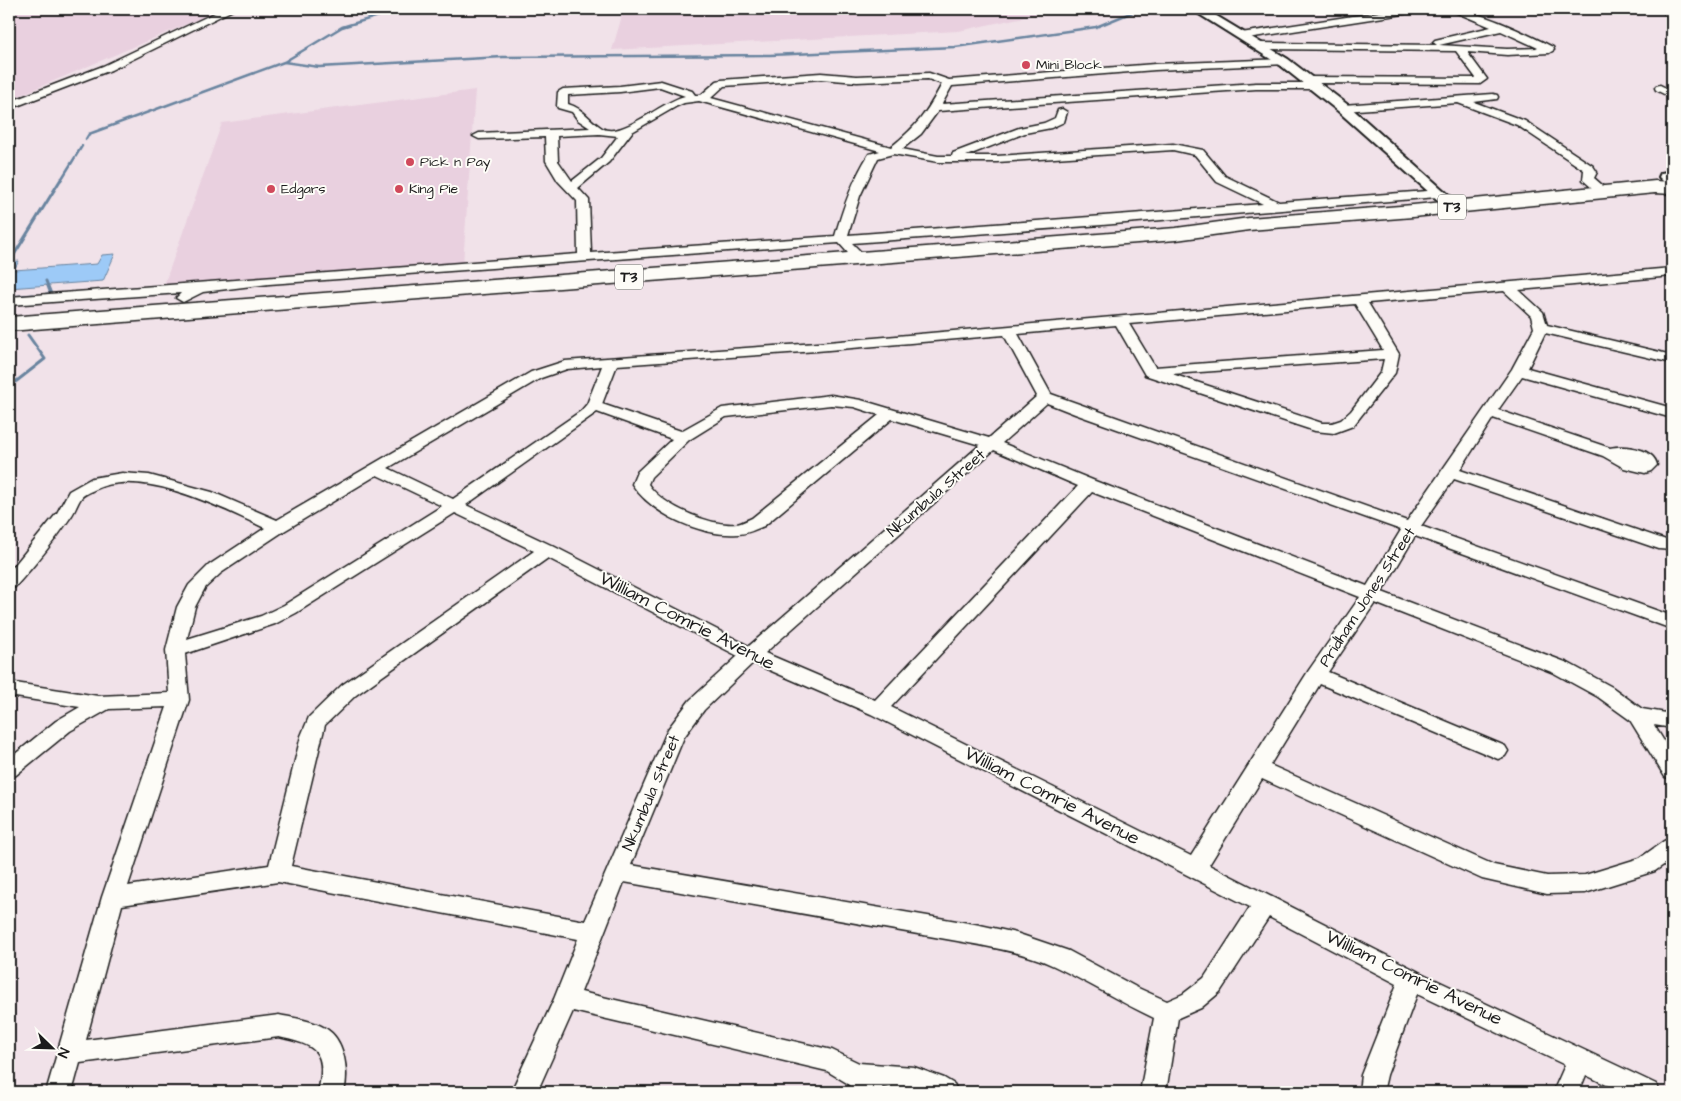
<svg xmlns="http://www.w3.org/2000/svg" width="1681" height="1101" viewBox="0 0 1681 1101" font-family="'Architects Daughter',sans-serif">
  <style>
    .built { fill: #e9d0df }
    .water { fill: #9dcaf7; stroke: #69849f }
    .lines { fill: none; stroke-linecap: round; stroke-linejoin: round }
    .stream-far1 { stroke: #69849f; stroke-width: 2.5 }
    .stream { stroke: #69849f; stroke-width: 3 }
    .minor-casing { stroke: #1c1c1c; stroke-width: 3 }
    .tertiary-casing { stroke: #1c1c1c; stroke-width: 4 }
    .secondary-casing { stroke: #1c1c1c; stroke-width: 4 }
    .trunk-casing { stroke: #1c1c1c; stroke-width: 3 }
    .minor { fill: #fdfcf7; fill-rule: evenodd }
    .tertiary { fill: #fdfcf7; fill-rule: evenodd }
    .secondary { fill: #fdfcf7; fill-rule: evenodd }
    .trunk { fill: #fdfcf7; fill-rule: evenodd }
    .poi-dot { fill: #d1495b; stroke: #fdfcf7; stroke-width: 2 }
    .labels { text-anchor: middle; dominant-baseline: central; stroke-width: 4; stroke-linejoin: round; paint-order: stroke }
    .far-poi-label { font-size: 14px; fill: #1c1c1c; stroke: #fdfcf7; text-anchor: start }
    .shield { fill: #fdfcf7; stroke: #605f5e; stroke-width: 1 }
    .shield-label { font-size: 15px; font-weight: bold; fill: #1c1c1c }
    .street-label { font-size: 16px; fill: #1c1c1c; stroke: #fdfcf7 }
    .near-street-label { font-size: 19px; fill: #1c1c1c; stroke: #fdfcf7 }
  </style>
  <rect width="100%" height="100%" fill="#f1e2e9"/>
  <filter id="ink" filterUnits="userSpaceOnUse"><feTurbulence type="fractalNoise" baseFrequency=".02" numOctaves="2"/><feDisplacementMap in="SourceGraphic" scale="10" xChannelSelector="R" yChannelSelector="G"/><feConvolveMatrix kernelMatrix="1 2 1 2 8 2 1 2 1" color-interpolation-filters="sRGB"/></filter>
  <g filter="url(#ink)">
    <!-- built -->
    <path class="built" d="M9,9h213l-213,91z
      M624,9h438l-103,22 -347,19z
      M475,90l-12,174 -299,21 58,-162z"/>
    <!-- water -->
    <path class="water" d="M115,254l-12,27 -94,7v-26l10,-1 -5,9 83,-6 5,-9z"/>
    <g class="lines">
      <!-- stream-far1 -->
      <path class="stream-far1" d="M284,62l35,5 184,-10 267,-2 185,-8 141,-20 44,-18
        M86,139l3,-5 195,-72 58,-35 60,-18
        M61,180l21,-34"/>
      <!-- stream -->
      <path class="stream" d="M9,263l52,-84
        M46,281l5,13h-5
        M9,297l24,-2
        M9,387l36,-28 -17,-24"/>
      <defs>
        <path id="minor" d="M223,9h12l-124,61 -102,39v-7l94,-36z
          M1399,9h22l-5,3 -175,27 -5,-3 5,-3z
          M1448,9c25,-2 81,26 105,38l1,3 -5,3 -42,2 -40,-3 20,27 -7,5 -164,-1 4,3 -5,3h-59l-318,22 -17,23 -19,15 36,7h14l1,-3 66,-25 25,-5 11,-5 3,-8 4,-1 5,3 -3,10 -13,6 -26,5 -59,23h31l176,-12 30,6 22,26 54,26 162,-12 2,3 -6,4 -335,28 -250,18 16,16 -7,4 -5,-1 -17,-19 -570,41 -66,8 -20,10 -7,-4 5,-5 -172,12v-8l569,-43 -1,-53 -19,-20 -12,-20 -1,-24 -66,2 -6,-3 6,-3 111,-5 -12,-8 -6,-8 -14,-4 -1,-2 1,-14 5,-3 57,-3 41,-5 31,10 3,4h6l16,-14 4,-1 100,-7 36,3 72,-3 20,7 206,-16 129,-5 4,1v4l-133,6 -203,16 -10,18 314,-21h50l-4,-3 5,-3 169,1 -20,-27 -198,-2 -5,-3 5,-3 179,2 -4,-3 2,-2 56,-13zM1501,31l37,17 -31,1 -68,-4zM821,79l36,3 71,-3 14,5c-16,30 -25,42 -51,63l-180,-49 13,-12zM660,87l25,9c-21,4 -64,44 -83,32 -14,-9 -18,-19 -34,-24v-9l52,-3zM699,101l181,50 -11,3c-16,25 -26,54 -34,82l-244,17 -2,-53 -11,-12 31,-26 23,-30 45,-26 7,-3zM599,134l19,2 -17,22 -29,23 -14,-20 -1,-25zM1173,150l22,5 22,27 46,22 -415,31 12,-39 18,-38 15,-4 45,8h59z
          M1660,9h10l2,1v8l-3,-1z
          M1660,85l12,6v7l-16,-8 -1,-2 1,-2z
          M1493,94l4,1 1,2 -1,2 -23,3 51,19 68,45 4,6 -3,6 16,14 -2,3h-8l-17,-15 1,-10 -67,-45 -59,-22 -115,8 -5,-3 5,-3z
          M1672,268v8l-153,14 24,22 4,13 125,30v8l-127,-30 -17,35 144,40v10l-150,-42 -24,34 112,38c14,-3 44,0 47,17l-6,6 -6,2 -21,-5 -21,-12 -110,-38 -33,52 206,70h6v10l-13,-1 -205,-70 -33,47 251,90v13l-257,-93 -33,56 186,71 44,24 30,22 30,5v14l-18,-3 18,29v25l-7,-2 -35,-57 -32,-23 -44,-24 -179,-70 -47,69 177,74 3,5 -3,5 -7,3 -7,-3 -171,-72 -50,81 224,100 53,11 38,-1 55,-17 24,-17 8,-3v21l-17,12 -70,22 -38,1 -65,-15 -220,-100 -53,86 210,107 237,112 4,8h-39l-35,-17 -7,17h-26l12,-27 -148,-71 -30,81 -3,13 2,4h-27l2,-17 36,-91 -128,-67 -49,75 -19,16 -23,10 -12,74h-26l14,-74c-34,-16 -66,-36 -100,-52 -23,-11 -49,-16 -74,-21l-356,-63 -43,110 251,58 27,13 55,4 30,11 10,6 4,8h-38l-38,-5 2,5h-29l-8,-9 -20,-12 -254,-60 -36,81h-26l43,-93 24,-60 -300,-57 -156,23 -36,135 193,-25c15,3 32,5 46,13 20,11 24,44 19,64h-26c10,-41 -2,-47 -39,-55l-199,26 -8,29h-26l56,-195 65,-190 -58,2 -39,22 -54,44 -7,3v-19l47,-38 24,-14 -71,-11v-14l89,14 71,-3 -3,-43 11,-43 12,-22 20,-20 56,-37c-43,-20 -125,-62 -171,-38 -4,2 -10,4 -13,8 -4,6 -6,14 -11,20 -16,24 -35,47 -55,69l-6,2v-17l48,-59 12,-22 23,-13 30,-5 27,2 63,17 65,28 254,-148 34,-11 252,-18zM1504,291l27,25 3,12 -22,41 -105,152 -356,-127 -33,-60 98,-9 29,50 170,56 19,2 19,-7 42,-53 4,-19 -31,-51zM1355,304l28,46 -228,17 -26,-43zM1004,335l33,61 -48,42 -128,-38 -30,-5 -109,13 -41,23 -79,-27 15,-39 200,-14zM1384,359l-3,13 -30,39 -10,9 -9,3h-10l-150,-49zM602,366l-15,38 -6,7 -128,88 -65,-31 153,-90 26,-9zM1047,403l28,11 326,116 -34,56 -272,-105 -93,-38zM831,405l23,2 25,8 -127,103c-5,2 -10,5 -15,6 -25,3 -75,-18 -89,-40l3,-7 38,-37 37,-23zM597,412l75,27 -35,33 -5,12c19,30 70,53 106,50 9,0 18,-5 26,-8l128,-107 88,26 -231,201 -196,-100 -87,-41zM994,450l84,36 -203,214 -110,-47zM377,475l65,31 -158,99 -23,11 -74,23 8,-32 10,-19 16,-15 63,-42zM1092,492l268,105 -51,73 -118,186 -300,-149zM455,513l79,38 -192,134 -33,32 -8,19 -32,129 -141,21 61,-186 -4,-46 90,-30 21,-11zM548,558l190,98 -48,44 -22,29 -83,192 -294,-55 34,-141 31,-30zM753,663l118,51 379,193 -46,71 -21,16 -16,7 -31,-14 -67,-36 -53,-18 -36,-8 -349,-60 53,-128 20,-27z"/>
        <path id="tertiary" d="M1191,9h14l83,50 60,46 111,99 2,3 -2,3h-10l-111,-99 -58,-46z"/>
        <path id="secondary" d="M1667,172l5,1v12l-6,-1 -7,-7 2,-4z"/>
        <path id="trunk" d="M1655,181l17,1v12l-17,-1 -242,24 -164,13 -73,10 -1167,91v-14l1167,-89 73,-10 164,-13z"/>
      </defs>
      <!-- minor casing -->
      <use href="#minor" class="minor-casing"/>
      <!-- tertiary casing -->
      <use href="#tertiary" class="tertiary-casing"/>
      <!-- secondary casing -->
      <use href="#secondary" class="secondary-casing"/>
      <!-- trunk casing -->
      <use href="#trunk" class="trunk-casing"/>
      <!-- minor -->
      <use href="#minor" class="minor"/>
      <!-- tertiary -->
      <use href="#tertiary" class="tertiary"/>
      <!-- secondary -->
      <use href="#secondary" class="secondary"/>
      <!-- trunk -->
      <use href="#trunk" class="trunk"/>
    </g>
  </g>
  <!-- markers -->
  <g class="poi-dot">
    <circle cx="1026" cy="65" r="5"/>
    <circle cx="410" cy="162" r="5"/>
    <circle cx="271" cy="189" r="5"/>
    <circle cx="399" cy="189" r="5"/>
  </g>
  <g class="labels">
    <!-- far-poi labels -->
    <g class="far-poi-label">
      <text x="1036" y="65">Mini Block</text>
      <text x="420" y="162">Pick n Pay</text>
      <text x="281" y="189">Edgars</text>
      <text x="409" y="189">King Pie</text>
    </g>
    <!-- shield labels -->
    <g class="shield">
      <rect x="1438" y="194.5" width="28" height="25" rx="4"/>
      <rect x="615" y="264.5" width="28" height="25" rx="4"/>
    </g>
    <g class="shield-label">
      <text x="1452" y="207">T3</text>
      <text x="629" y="277">T3</text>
    </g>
    <!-- street labels -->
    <g class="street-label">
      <text transform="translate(936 493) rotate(-41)">Nkumbula Street</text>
      <text transform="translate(1367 597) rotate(-57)">Pridham Jones Street</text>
      <text transform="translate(651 793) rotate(-67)">Nkumbula Street</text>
    </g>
    <!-- near-street labels -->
    <g class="near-street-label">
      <text transform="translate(687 621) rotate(27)">William Comrie Avenue</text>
      <text transform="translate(1052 796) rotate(27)">William Comrie Avenue</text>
      <text transform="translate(1414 978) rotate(26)">William Comrie Avenue</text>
    </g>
  </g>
  <!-- margin -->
  <rect width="1681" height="1101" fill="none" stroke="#fdfcf7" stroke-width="30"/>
  <rect x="15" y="15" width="1651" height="1071" fill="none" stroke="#1c1c1c" stroke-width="2" filter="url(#ink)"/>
  <!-- north arrow -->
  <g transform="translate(52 1048) rotate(113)" stroke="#fdfcf7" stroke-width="4" paint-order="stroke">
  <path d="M0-4L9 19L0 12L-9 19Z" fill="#1c1c1c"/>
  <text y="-8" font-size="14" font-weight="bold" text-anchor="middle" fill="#1c1c1c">N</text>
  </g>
</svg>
